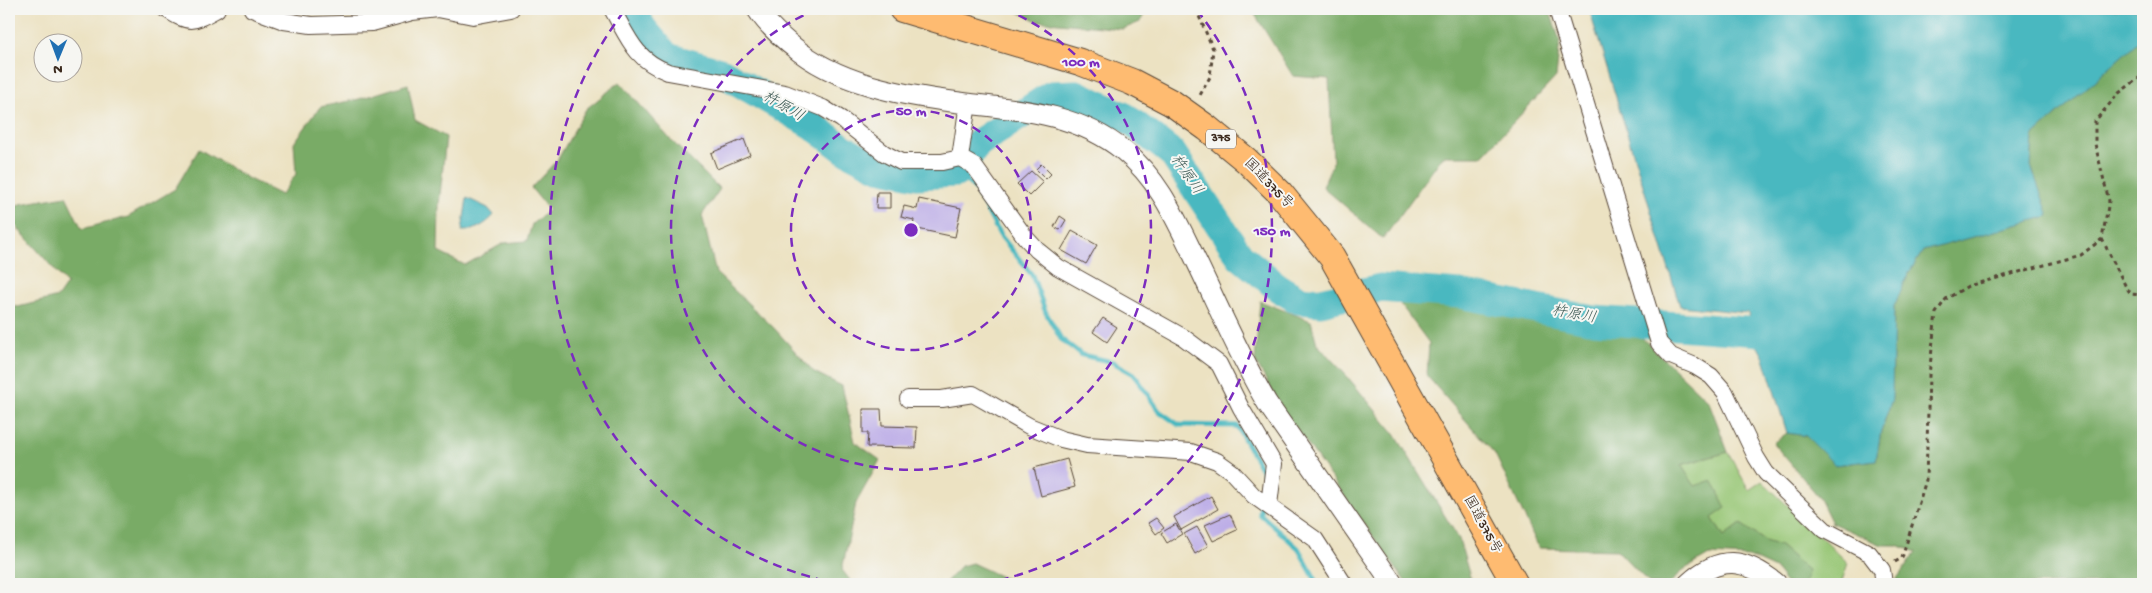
<svg xmlns="http://www.w3.org/2000/svg" width="2152" height="593" viewBox="0 0 2152 593" font-family="'Gochi Hand','Klee One',sans-serif">
  <style>
    .green { fill: #97c675; stroke: #69784a }
    .forest { fill: #79ab66; stroke: #5a6a42 }
    .water { fill: #49b8c0; stroke: #42716f }
    .lines { fill: none; stroke-linecap: round; stroke-linejoin: round }
    .stream { stroke: #49b8c0; stroke-width: 5 }
    .river { stroke: #49b8c0; stroke-width: 29 }
    .building { fill: #bdaee7 }
    .minor-casing { stroke: #564637; stroke-width: 18 }
    .tertiary-casing { stroke: #564637; stroke-width: 22 }
    .trunk-casing { stroke: #564637; stroke-width: 28 }
    .path { stroke: #564637; stroke-width: 3; stroke-dasharray: 4 4; stroke-linecap: butt }
    .minor { stroke: #fff; stroke-width: 16 }
    .tertiary { stroke: #fff; stroke-width: 20 }
    .trunk { stroke: #febb71; stroke-width: 26 }
    .ring { fill: none; stroke: #7b2cbf; stroke-width: 2.5; stroke-dasharray: 9 6 }
    .labels { text-anchor: middle; dominant-baseline: central; stroke-width: 4; stroke-linejoin: round; paint-order: stroke }
    .shield { fill: #f6f6f2; stroke: #73675e; stroke-width: 1 }
    .shield-label { font-size: 12px; font-weight: bold; fill: #3b2a1e }
    .street-label { font-size: 14px; fill: #3b2a1e; stroke: #f6f6f2 }
    .water-label { font-size: 15px; font-style: italic; fill: #405c57; stroke: #f6f6f2 }
    .centre { fill: #7b2cbf; stroke: #f6f6f2; stroke-width: 2.5 }
    .ring-label { font-size: 15px; text-anchor: middle; font-weight: bold; fill: #7b2cbf; stroke: #f6f6f2; stroke-width: 4; stroke-linejoin: round; paint-order: stroke }
  </style>
  <rect width="100%" height="100%" fill="#f6f6f2"/>
  <filter id="ink" filterUnits="userSpaceOnUse"><feTurbulence type="fractalNoise" baseFrequency=".02" numOctaves="2"/><feDisplacementMap in="SourceGraphic" scale="10" xChannelSelector="R" yChannelSelector="G"/><feConvolveMatrix kernelMatrix="1 2 1 2 8 2 1 2 1" color-interpolation-filters="sRGB"/></filter>
  <filter id="wash" filterUnits="userSpaceOnUse"><feTurbulence type="fractalNoise" baseFrequency=".0096" numOctaves="4" result="noise"/><feDisplacementMap in="SourceGraphic" scale="20" xChannelSelector="R" yChannelSelector="G"/><feGaussianBlur stdDeviation="1.12" result="paint"/><feColorMatrix in="noise" values="0 0 0 0 0 0 0 0 0 0 0 0 0 0 0 0 0 1.4 0 .05"/><feComposite in="paint" operator="in"/></filter>
  <g filter="url(#wash)">
    <rect width="100%" height="100%" fill="#ece2c2"/>
    <!-- green -->
    <path class="green" d="M1728,452l21,38 13,-9 86,82 -7,21h-36l3,-13 -28,-25 -15,-5 -24,-17 -17,13 -12,-19v-38l-17,7 -14,-22z"/>
    <!-- forest -->
    <path class="forest" d="M1012,9h135l-7,13 -17,7 -86,-8z
      M1245,9h304l11,32 -4,36 -74,79h-39l-60,83 -60,-52 10,-25 -4,-83 -36,-3 -39,-63z
      M2143,37v547h-250l23,-32 -19,-7h-15l-50,-22 -13,-26 -46,-54 14,-10 19,3 29,29 41,-5 5,-29 11,-32 2,-93 16,-35 13,-20 125,-35 -17,-50 2,-30z
      M620,82l49,56 51,51 -18,26 14,58 57,54 41,45 28,14 13,56 25,18 -24,43 -14,67 11,14h-844v-279l9,2 40,-10 9,-13 -58,-66v-8l11,-6 46,-8 16,33 46,-12 47,-28 24,-40 50,30 32,16 15,-21 -2,-31 26,-36 39,-8 49,-15 7,36 31,17 -7,68 -1,47 27,13 39,-22 23,-2 5,-17 17,-14 -18,-22 27,-29 28,-50z
      M1395,297l70,7 171,28 73,70 19,50 -47,13 14,21 17,-6 14,28 -14,10 12,19 17,-13 24,17 15,5 29,25 -5,12 -17,1 -12,-15 -26,-12 -40,-2 -26,15 -13,14h-20l-33,-34 -78,-2 -44,-94 -68,-78 2,-33z
      M1260,301l51,20 6,23 29,31 49,59 64,105 13,45h-65l-122,-171 -30,-52z
      M972,563l45,21h-73l17,-18z"/>
    <!-- water -->
    <path class="water" d="M1589,9h554v28l-110,99 -2,30 18,50 -126,35 -13,20 -16,35 -2,93 -11,32 -5,29 -41,5 -29,-29 -19,-3 -23,-75 -14,-26 -2,-19 -68,-7z
      M467,198l21,10 6,7c-7,9 -21,17 -32,16z"/>
    <g class="lines">
      <!-- stream -->
      <path class="stream" d="M956,173l19,15 25,47 32,40 14,38 15,26 21,16 31,7 21,12 25,37 20,14 58,1 29,51 -1,4
        M1261,504l-1,10 38,34 20,36"/>
      <!-- river -->
      <path class="river" d="M631,9l12,20 24,28 56,16 89,52 32,24 35,18 38,8 39,-2 21,-29 74,-49 25,-1 49,23 47,36 68,103 40,33 19,11 22,2 59,-14 80,6 134,26 166,12"/>
    </g>
    <g id="blocks">
      <!-- building -->
      <path class="building" d="M744,139l6,16 -33,14 -6,-16z
        M1041,164l10,10 -5,5 -10,-10z
        M1031,171l12,11 -14,14 -12,-12z
        M877,192h13v16h-14z
        M919,199l42,9 -6,29 -42,-9 1,-8 -13,-3 3,-11 13,3z
        M1060,216l6,4 -6,10 -6,-3z
        M1072,231l25,14 -11,19 -25,-14z
        M1103,318l14,9 -10,15 -14,-10z
        M863,409h18l1,17 35,1 -1,21 -49,-1 1,-14h-5z
        M1067,459l8,28 -34,9 -7,-28z
        M1211,496l7,13 -37,21 -7,-13z
        M1230,514l7,16 -24,11 -8,-16z
        M1156,518l8,10 -8,6 -8,-11z
        M1176,524l6,10 -15,9 -6,-10z
        M1197,527l11,19 -13,8 -11,-20z"/>
    </g>
  </g>
  <g filter="url(#ink)">
    <use href="#blocks" fill-opacity="0" stroke="#564637" stroke-width="1"/>
    <g class="lines">
      <defs>
        <path id="minor" d="M166,9c24,16 27,13 51,0
          M252,9l32,12 27,4 61,-2 40,-11 26,-3
          M438,9l35,7 38,-7
          M612,9c16,28 23,51 56,63l117,21 38,15 18,11 43,34 17,9h41l18,-4 8,-55
          M1557,9l102,334 12,13 24,10 16,10 14,16 31,65 10,16 59,57 44,23 13,17 2,14
          M960,158l14,8 51,71 12,13 21,17 125,70 36,27 22,44 33,56 -5,41
          M908,399h34l31,-5 56,32 32,13 26,6 104,7 26,9 14,10 23,25 61,43 29,45"/>
        <path id="tertiary" d="M757,9c11,17 27,31 43,43 47,35 113,45 171,52 55,6 109,11 153,47 33,27 49,62 67,99 25,51 47,104 76,153l126,181
          M1688,584c32,-30 57,-26 89,0"/>
        <path id="trunk" d="M902,9l178,53 52,20 40,21 35,25 39,32 34,33 52,64 183,327"/>
      </defs>
      <!-- minor casing -->
      <use href="#minor" class="minor-casing"/>
      <!-- tertiary casing -->
      <use href="#tertiary" class="tertiary-casing"/>
      <!-- trunk casing -->
      <use href="#trunk" class="trunk-casing"/>
      <!-- path -->
      <path class="path" d="M1196,9l17,40 -3,28 -11,20
        M2102,239l23,46 6,9 12,1
        M1895,562l7,-4 24,-78 3,-105 7,-62 10,-14 22,-13 113,-31 21,-16 7,-38 -14,-57v-23l24,-28 24,-18"/>
      <!-- minor -->
      <use href="#minor" class="minor"/>
      <!-- tertiary -->
      <use href="#tertiary" class="tertiary"/>
      <!-- trunk -->
      <use href="#trunk" class="trunk"/>
    </g>
  </g>
  <!-- distance rings -->
  <g class="ring">
    <circle cx="911" cy="230" r="120"/>
    <path d="M1005 9A240 240 0 1 1 817 9"/>
    <path d="M839 584A361 361 0 0 1 625 10M1197 10A361 361 0 0 1 983 584"/>
  </g>
  <g class="labels">
    <!-- shield labels -->
    <rect class="shield" x="1206" y="129.5" width="30" height="19" rx="4"/>
    <g class="shield-label">
      <text x="1221" y="139">375</text>
    </g>
    <!-- street labels -->
    <g class="street-label">
      <text transform="translate(1268 184) rotate(46)">国道375号</text>
      <text transform="translate(1482 525) rotate(61)">国道375号</text>
    </g>
    <!-- water labels -->
    <g class="water-label">
      <text transform="translate(783 107) rotate(30)">杵原川</text>
      <text transform="translate(1186 175) rotate(55)">杵原川</text>
      <text transform="translate(1574 315) rotate(10)">杵原川</text>
    </g>
  </g>
  <circle cx="911" cy="230" r="8" class="centre"/>
  <g class="ring-label">
    <text x="1081" y="66">100 m</text>
    <text x="911" y="115">50 m</text>
    <text x="1272" y="235">150 m</text>
  </g>
  <!-- margin -->
  <rect width="2152" height="593" fill="none" stroke="#f6f6f2" stroke-width="30"/>
  <!-- north arrow -->
  <g transform="translate(58 58) rotate(181)"><circle r="24" fill="#f6f6f2" stroke="#aba49d"/>
  <path d="M0-4L9 19L0 12L-9 19Z" fill="#1f6fb2"/>
  <text y="-8" font-size="14" font-weight="bold" text-anchor="middle" fill="#3b2a1e">N</text>
  </g>
</svg>
